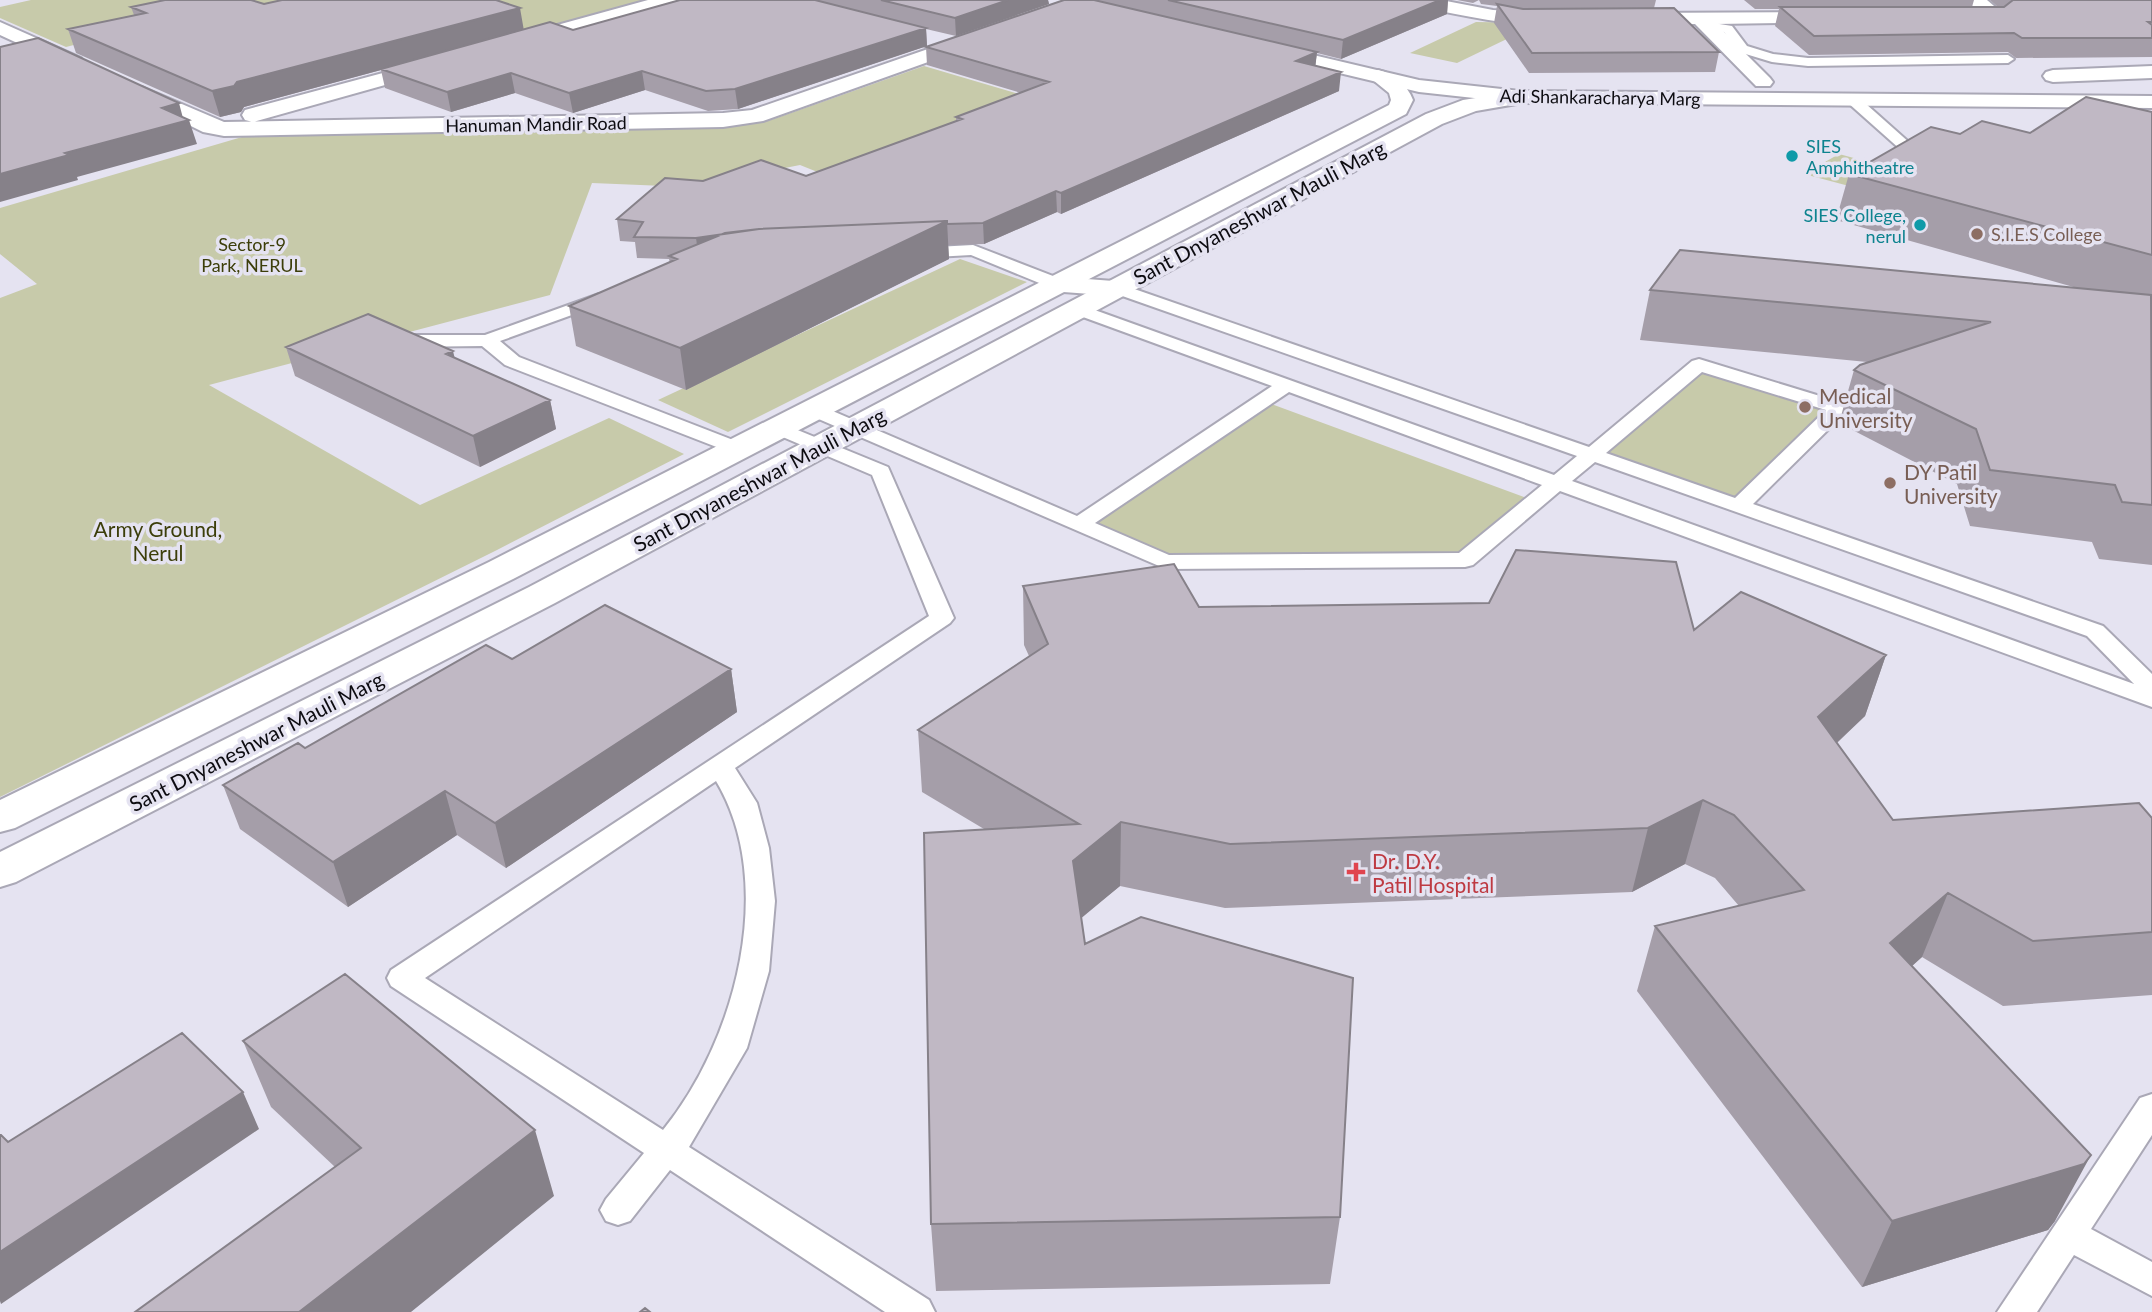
<svg xmlns="http://www.w3.org/2000/svg" width="2152" height="1312" viewBox="0 0 2152 1312" font-family="Lato,sans-serif">
  <style>
    .green { fill: #c7caaa }
    .lines { fill: none; stroke-linecap: round; stroke-linejoin: round }
    .service-casing { stroke: #aaa8b6; stroke-width: 4 }
    .minor-casing { stroke: #aaa8b6; stroke-width: 4 }
    .tertiary-casing { stroke: #aaa8b6; stroke-width: 4 }
    .secondary-casing { stroke: #aaa8b6; stroke-width: 4 }
    .service { fill: #fff; fill-rule: evenodd }
    .minor { fill: #fff; fill-rule: evenodd }
    .tertiary { fill: #fff; fill-rule: evenodd }
    .secondary { fill: #fff; fill-rule: evenodd }
    .wall { fill: #a59ea9 }
    .shaded-wall { fill: #868189 }
    .building { fill: #c0b8c4; stroke: #868189; stroke-width: 2 }
    .culture-dot { fill: #0f9aa8; stroke: #e5e3f1; stroke-width: 2.5 }
    .education-dot { fill: #8d6e63; stroke: #e5e3f1; stroke-width: 2.5 }
    .health-dot { fill: #e0444e; stroke: #e5e3f1; stroke-width: 2.5 }
    .labels { text-anchor: middle; dominant-baseline: central; stroke-width: 7; stroke-linejoin: round; paint-order: stroke }
    .far-street-label { font-size: 18px; fill: #0d0c11; stroke: #e5e3f1 }
    .far-culture-label { font-size: 18px; fill: #0d838f; stroke: #e5e3f1; text-anchor: start }
    .far-education-label { font-size: 18px; fill: #785e54; stroke: #e5e3f1; text-anchor: start }
    .far-park-label { font-size: 18px; fill: #3c3e0a; stroke: #e5e3f1 }
    .street-label { font-size: 21px; fill: #0d0c11; stroke: #e5e3f1 }
    .education-label { font-size: 21px; fill: #785e54; stroke: #e5e3f1; text-anchor: start }
    .park-label { font-size: 21px; fill: #3c3e0a; stroke: #e5e3f1 }
    .health-label { font-size: 21px; fill: #be3a42; stroke: #e5e3f1; text-anchor: start }
  </style>
  <rect width="100%" height="100%" fill="#e5e3f1"/>
  <!-- green -->
  <path class="green" d="M31,0h397l-207,7 -155,40 -66,-29v-11z
    M428,0h222l-121,33z
    M1476,22l64,1 -83,40 -47,-10z
    M924,66l115,34 -204,79 -35,-14 -41,8 -46,15 -121,-5 -42,112 -341,90 211,120 189,-87 75,36 -187,96 -497,247v-499l37,-14 -37,-30v-46l242,-71 370,-7 136,-6 23,-4z
    M1839,154l74,20 -34,20 -75,-20z
    M960,259l67,23 -299,150 -70,-32z
    M1699,365l140,43 -100,98 -148,-52z
    M1263,401l272,100 -70,59 -299,2 -87,-38z"/>
  <g class="lines">
    <defs>
      <path id="service" d="M1707,22l25,4 15,20 26,8 35,4 200,-3 6,4 -6,4 -200,3 -36,-4 -33,-10 -15,-20 -21,-3 -2,-3z
        M1852,95l5,1 54,48 2,3 -2,3h-10l-54,-48 -2,-3z
        M973,245l93,36 3,4 -9,5 -6,-1 -83,-34 -54,3 -8,-5 8,-5z
        M1117,283l472,164 103,-86 7,-2 147,45 3,4 -3,4 -93,92 350,122 49,48v33l-592,-216 -87,74 -8,2 -299,2 -359,-155 -3,-4 3,-4h14l256,110 195,-130 -200,-73 -3,-4 9,-5 476,171 23,-19 -466,-164 -3,-4 3,-4zM1702,372l124,38 -91,88 -129,-45zM1289,392l253,93 -83,68 -290,2 -74,-32zM1595,462l492,174 47,48 -562,-203z
        M599,294l6,1 3,4 -3,4 -105,38 19,16 227,88 3,4 -3,4h-14l-227,-88 -23,-19 -79,1 -9,-6 9,-6h82z
        M778,422l110,45 66,151 -4,5 -215,145 22,35 12,45 6,53 -6,70 -22,77 -58,99 240,153 6,12h-50l-215,-142 -40,51 -12,4 -12,-4 -6,-11 6,-11 38,-46 -253,-167 -4,-8 4,-8 538,-354 -57,-141 -101,-43 -3,-4 3,-4zM716,781c62,103 19,261 -53,349l-238,-152z
        M2152,1094v41l-61,94 61,33v34l-78,-41 -37,57h-40l143,-214z"/>
      <path id="minor" d="M648,0h30l-3,4 -158,44 -10,-6 3,-4z
        M1404,0h37l52,10 53,3 9,6c-13,16 -119,-9 -142,-14z
        M1966,0h21l20,17 -9,6 -42,-1 -2,-4 2,-4 23,-2z
        M1829,12l9,6 -2,4 -120,2 54,54 3,4 -3,4h-14l-61,-62 -61,1 -9,-6 9,-6z
        M0,22l81,36 3,4 -3,4h-14l-67,-31z
        M977,32l7,2 3,4 -3,4 -221,79 -40,6 -499,9 -21,-4 -75,-37 -4,-4 4,-4h14l82,35 499,-9 29,-3z
        M435,59l7,2 3,4 -3,4 -189,53 -8,-2 -3,-5 3,-5z
        M1060,277l67,5 4,6 -4,6 -10,2 -67,-5 -4,-6 4,-6z"/>
      <path id="tertiary" d="M1378,70c16,4 29,14 35,30l-7,14 -891,464 -500,250 -15,4v-32l489,-238 900,-457 2,-5 -2,-7 -21,-17 3,-4z
        M1520,91l8,1 3,5 -3,5 -52,9 -34,13 -887,479 -539,279 -16,5v-35l529,-265 897,-473 37,-14z"/>
      <path id="secondary" d="M1267,44l152,36 101,11 632,5v12l-632,-5 -101,-11 -159,-38 -3,-4 3,-4z
        M2152,66v12l-99,4 -7,-2 -3,-4 3,-4 7,-2z"/>
    </defs>
    <!-- service casing -->
    <use href="#service" class="service-casing"/>
    <!-- minor casing -->
    <use href="#minor" class="minor-casing"/>
    <!-- tertiary casing -->
    <use href="#tertiary" class="tertiary-casing"/>
    <!-- secondary casing -->
    <use href="#secondary" class="secondary-casing"/>
    <!-- service -->
    <use href="#service" class="service"/>
    <!-- minor -->
    <use href="#minor" class="minor"/>
    <!-- tertiary -->
    <use href="#tertiary" class="tertiary"/>
    <!-- secondary -->
    <use href="#secondary" class="secondary"/>
  </g>
  <!-- wall -->
  <path class="wall" d="M680,0h368l1,4 -93,32 -30,-7 1,17 -189,63 -30,2 -63,-21 -72,23 -58,-20 -64,19 -66,-24 -4,-18 -137,37 -3,5 -21,5 -144,-64 -8,-24 66,-14 -3,-8 133,-3 260,26h49z
    M1064,0h384l-1,14 -106,45 -24,-6 -2,13 24,25 -278,123 -4,-2 -73,32 -36,1 1,14 -263,131 -110,-44 -7,-40 101,-43 -1,-4 -32,-1 -2,-16 -15,-1 -3,-22 86,-38 103,-5 150,-55v-4l65,-24 -94,-28 -1,-18z
    M1457,0h199l-2,8 65,44 -4,20 -186,1 -35,-50 3,-17 -16,-2 -2,-4 -6,3z
    M1744,0h230l-2,7h26l-8,-7h162v57l-136,1 -8,-6 -199,3 -34,-29 4,-17h-24z
    M2152,112v453l-53,-6 -7,-17 -122,-16 -13,-42 -118,-61 15,-53 13,-8 -227,-22 10,-50 427,-2 -241,-68 13,-46 111,-40 70,-1z
    M286,347l169,11 95,42 6,29 -76,38 -185,-91z
    M1023,586l176,21 495,23 192,25 -21,61 -28,27 56,77 259,-2v177l-149,11 -81,-49 -10,9 143,255 -7,9 -186,57 -225,-296 18,-65 84,-20 -24,-28 -30,-14 -53,28 -407,16 -105,-22 -39,31 4,27 255,273 -10,67 -394,7 -5,-67 53,-395 -62,-37 -4,-62 111,-74 -5,-11z
    M512,659l219,10 6,43 -231,156 -49,-33 -109,72 -108,-78 -17,-44 82,-37z
    M243,1041l311,155 -219,-29 -64,-60z"/>
  <!-- shaded-wall -->
  <path class="shaded-wall" d="M1008,0h40l1,4 -93,32 -1,-18z
    M1440,0h8l-1,14 -106,45 2,-19z
    M520,8l4,23 -143,38v1l-137,37 -3,5 -21,5 -8,-26 25,-9z
    M926,28l1,18 -189,63 -3,-20z
    M1317,52l-2,18 -19,-9z
    M642,71l3,19 -72,23 -4,-20z
    M1341,72l-2,19 -278,123v-21z
    M511,73l4,20 -64,19 -4,-20z
    M179,103l5,19 5,-2 8,24 -120,33 1,3 -78,22v-28l65,-21 97,-45z
    M1056,191l1,21 -73,32 -1,-21z
    M947,221l2,38 -263,131 -6,-42z
    M760,230l-61,29 -3,-21z
    M453,351l7,29 -14,-26z
    M550,400l6,29 -76,38 -7,-31z
    M1886,655l-21,61 -67,63 20,-62z
    M731,669l6,43 -231,156 -11,-45z
    M445,791l12,44 -109,72 -15,-45z
    M1703,800l-18,64 -53,28 16,-64z
    M1121,822l-1,64 -47,39v-64z
    M1948,893l-26,64 -57,51 25,-65z
    M243,1092l16,37 -258,175 -1,-3v-49z
    M535,1130l19,66 -143,116h-112z
    M2091,1155l-36,66 -7,9 -186,57 30,-66z"/>
  <!-- building -->
  <path class="building" d="M165,0h86l13,4 18,-4h214l24,8 -283,74 -3,4 -22,5 -144,-62 78,-16 -15,-6z
    M680,0h135l111,28 -191,61 -29,2 -64,-20 -73,22 -58,-20 -64,19 -66,-23 169,-47 23,8z
    M881,0h127l-53,18z
    M1064,0h30l223,52 -21,9 45,11 -280,121 -5,-2 -73,32 -36,1v-3l-188,8 -63,9 -62,-1 9,-15 -26,-3 48,-41 38,3 58,-21 45,16 156,-57 -6,-2 93,-35 -123,-35z
    M1168,0h272l-97,40z
    M2013,0h139v22h-4l4,3v13h-130l-8,-5 -200,3 -34,-29h224z
    M1497,4l26,5 151,-1 45,44 -187,1z
    M38,38l141,65 -17,5 27,12 -124,33 4,2 -69,19v-127z
    M2086,97l66,15v143l-303,-81 82,-47 29,7 22,-13 48,12z
    M947,221l-267,127 -111,-42 108,-47 -8,-3 56,-23 34,-4z
    M1680,250l471,45 1,210 -30,-3 -7,-17 -125,-15 -14,-41 -122,-59 6,-5 131,-43 -341,-32z
    M368,314l85,37 -7,3 104,46 -77,36 -187,-89z
    M1516,550l160,12 18,68 47,-38 145,63 -68,62 75,103 246,-17 13,15v114l-119,9 -85,-48 -58,50 201,212 -7,9 -192,57 -237,-295 149,-36 -70,-75 -31,-15 -55,28 -418,16 -109,-22 -48,39 12,83 56,-27 212,61 -13,239 -409,7 -7,-391 155,-9 -161,-94 130,-86 -25,-58 151,-22 25,43 290,-4z
    M605,605l126,64 -236,154 -50,-32 -112,71 -110,-77 75,-42 7,5 181,-103 26,14z
    M345,974l190,156 -236,182h-164l226,-164 -118,-107z
    M182,1033l61,59 -243,160v-117h1l7,7z
    M645,1308l5,4h-10z"/>
  <!-- markers -->
  <g class="culture-dot">
    <circle cx="1792" cy="156" r="7"/>
    <circle cx="1920" cy="225" r="7"/>
  </g>
  <g class="education-dot">
    <circle cx="1977" cy="234" r="7"/>
    <circle cx="1805" cy="407" r="7"/>
    <circle cx="1890" cy="483" r="7"/>
  </g>
  <path class="health-dot" d="M1352.5 861.5h7v7h7v7h-7v7h-7v-7h-7v-7h7z"/>
  <g class="labels">
    <!-- far-street labels -->
    <g class="far-street-label">
      <text transform="translate(1600 97) rotate(1)">Adi Shankaracharya Marg</text>
      <text transform="translate(536 124) rotate(-1)">Hanuman Mandir Road</text>
    </g>
    <!-- far-culture labels -->
    <g class="far-culture-label">
      <text x="1806" y="146">SIES<tspan x="1806" dy="21">Amphitheatre</tspan></text>
      <text x="1906" y="215" text-anchor="end">SIES College,<tspan x="1906" dy="21">nerul</tspan></text>
    </g>
    <!-- far-education labels -->
    <g class="far-education-label">
      <text x="1991" y="234">S.I.E.S College</text>
    </g>
    <!-- far-park labels -->
    <g class="far-park-label">
      <text x="252" y="244">Sector-9<tspan x="252" dy="21">Park, NERUL</tspan></text>
    </g>
    <!-- street labels -->
    <g class="street-label">
      <text transform="translate(1259 212) rotate(-28)">Sant Dnyaneshwar Mauli Marg</text>
      <text transform="translate(759 479) rotate(-28)">Sant Dnyaneshwar Mauli Marg</text>
      <text transform="translate(256 741) rotate(-27)">Sant Dnyaneshwar Mauli Marg</text>
    </g>
    <!-- education labels -->
    <g class="education-label">
      <text x="1819" y="395">Medical<tspan x="1819" dy="24">University</tspan></text>
      <text x="1904" y="471">DY Patil<tspan x="1904" dy="24">University</tspan></text>
    </g>
    <!-- park labels -->
    <g class="park-label">
      <text x="158" y="528">Army Ground,<tspan x="158" dy="24">Nerul</tspan></text>
    </g>
    <!-- health labels -->
    <g class="health-label">
      <text x="1372" y="860">Dr. D.Y.<tspan x="1372" dy="24">Patil Hospital</tspan></text>
    </g>
  </g>
</svg>
